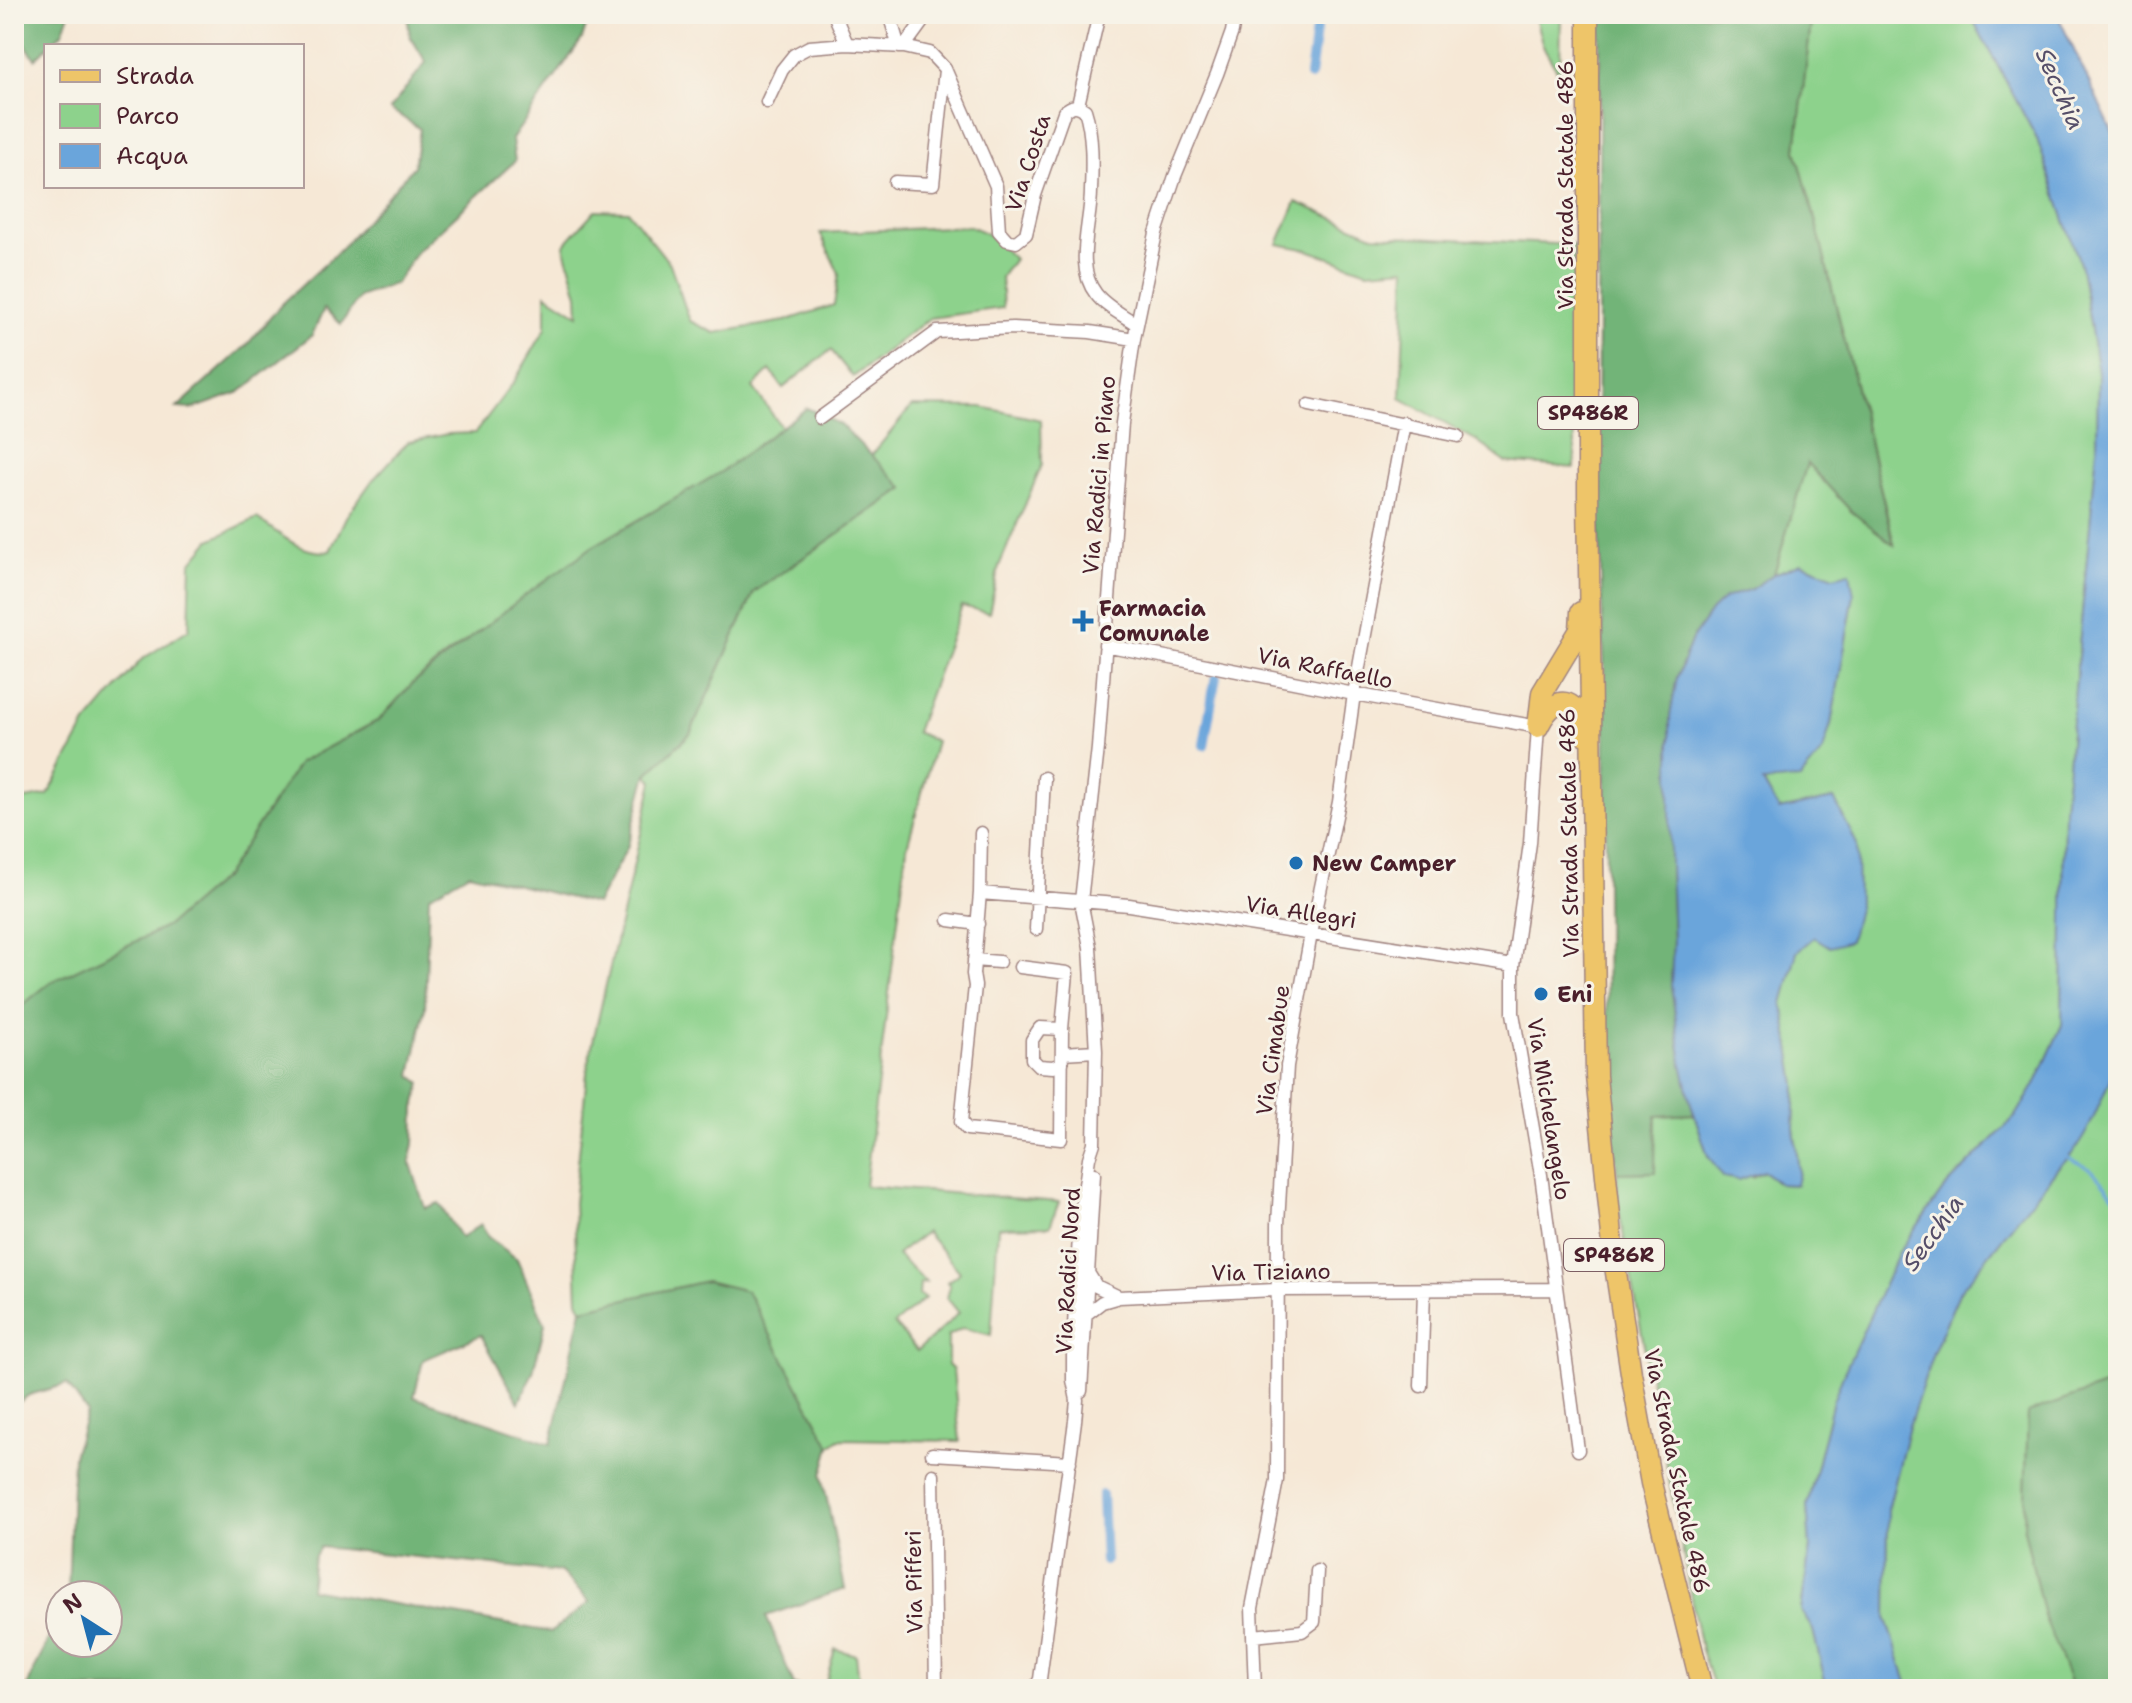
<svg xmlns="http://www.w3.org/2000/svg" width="2132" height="1703" viewBox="0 0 2132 1703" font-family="'Shantell Sans',sans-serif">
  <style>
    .green { fill: #8dd28c; stroke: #6c785c; stroke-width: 2; fill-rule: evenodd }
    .forest { fill: #72b478; stroke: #5e6a52; stroke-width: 2; fill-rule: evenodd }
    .water { fill: #6aa5db; stroke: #5a6283; stroke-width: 2 }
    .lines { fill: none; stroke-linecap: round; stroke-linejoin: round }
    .stream { stroke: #6aa5db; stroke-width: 3 }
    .canal { stroke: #6aa5db; stroke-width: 10 }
    .minor-casing { stroke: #a08480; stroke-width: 15 }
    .primary-casing { stroke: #a08480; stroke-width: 23 }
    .minor { stroke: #fff; stroke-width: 12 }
    .primary { stroke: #eec569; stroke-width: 20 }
    .poi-dot { fill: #1f6fb2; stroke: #f7f3e8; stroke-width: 3 }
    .labels { text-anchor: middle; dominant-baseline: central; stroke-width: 6; stroke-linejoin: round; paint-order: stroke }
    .shield { fill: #f7f3e8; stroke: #7e5f64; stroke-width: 2 }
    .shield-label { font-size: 20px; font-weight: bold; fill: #4a1f2b }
    .street-label { font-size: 22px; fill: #4a1f2b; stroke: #f7f3e8 }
    .poi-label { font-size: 22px; font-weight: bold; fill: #4a1f2b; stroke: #f7f3e8; text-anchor: start }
    .water-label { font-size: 24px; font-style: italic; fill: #554e69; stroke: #f7f3e8 }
  </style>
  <rect width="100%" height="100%" fill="#f7f3e8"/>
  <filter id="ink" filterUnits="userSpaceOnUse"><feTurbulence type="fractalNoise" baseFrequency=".0125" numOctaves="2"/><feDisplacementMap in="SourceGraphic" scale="16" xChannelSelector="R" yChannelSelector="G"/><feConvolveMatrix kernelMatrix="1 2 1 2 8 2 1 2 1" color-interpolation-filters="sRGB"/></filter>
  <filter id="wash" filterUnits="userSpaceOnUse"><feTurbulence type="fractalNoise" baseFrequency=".006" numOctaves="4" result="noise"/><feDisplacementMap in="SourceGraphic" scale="32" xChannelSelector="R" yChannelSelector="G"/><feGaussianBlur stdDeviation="1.8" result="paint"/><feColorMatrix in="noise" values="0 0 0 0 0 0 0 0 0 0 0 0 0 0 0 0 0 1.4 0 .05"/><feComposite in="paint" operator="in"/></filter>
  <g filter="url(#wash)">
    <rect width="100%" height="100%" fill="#f6e8d6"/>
    <!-- green -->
    <path class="green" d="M1534,14h27l-1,61 -17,-29z
      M1812,14h158l67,125 44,128 17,106 -1,76 -33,360 -2,216 -26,58 -20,33 -73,74 -44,62 -66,149 -26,105 3,41 -9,64 12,19 14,59h-113l-13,-39 -83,-444 -1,-33 37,-1 2,-56 38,-2 14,42 45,21 11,-6 15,13 16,1 4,-13 -5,-44 2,-43 -13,-82 14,-52 17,-14 20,-138 -56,11 -15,-29 68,-57 23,-129 -20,-19 -33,-13 -27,11 33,-111 44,48 43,32 -79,-324 -19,-69z
      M1296,202l77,33 201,10 1,223 -70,-6 -26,-20 -78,-44 5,-130 -39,3 -59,-21 -30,-6z
      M595,210l33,1 42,53 20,57 25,12 70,-12 49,-16 5,-31 -19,-41 150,-7 20,9 24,24 -13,18 2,31 -73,10 -77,59 -22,-27 -48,38 -13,-18 -17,17 29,41 -61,44 -129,75 -149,111 -30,25 -34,37 -80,43 -74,113 -59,51 -115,55 -37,30v-211l34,-6 38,-71 55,-64 48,-31 2,-66 19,-23 47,-22c21,15 46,38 73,33l16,-34 26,-36 36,-39 40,-8 27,-1 39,-51 32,-54v-34l33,21 -1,-20 -14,-50z
      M912,406l70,1 59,13 1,45 -43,101 -10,47 -27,-7 -46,126 20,9 -29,106 -42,339 194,16 -9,24 -52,1 -7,108 -28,-7 -15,8v29l5,5 7,71 -121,-2 -9,7 -83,-155 -41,-10 -124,28 -4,-9 -4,-97 14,-140 65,-282 -6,-7 43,-40 64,-142 149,-103 -32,-33zM926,1232l34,40 -13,10 3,4 -3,12 12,15 -42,38 -23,-27 29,-24 2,-2 -6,-3 1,-12 6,-1 -29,-27z
      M2118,1059v322l-90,33 -4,115 20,87 29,73h-164l-22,-69 1,-110 21,-84 24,-73 27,-62 101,-127 35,-52z
      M835,1649l21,6 4,34h-36z"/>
    <!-- forest -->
    <path class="forest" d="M18,14h51l-7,19 -27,26 -20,-31z
      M407,14h183l-8,25 -70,100 3,22 -98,90 -21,32 -37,14 -18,27 -17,-15 -12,26 -72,57 -47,17 -16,-1 70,-63 34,-40 59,-55 74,-84 6,-37 -30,-20 36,-47 -16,-26z
      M1600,14h212l-16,136 19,69 79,326 -43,-34 -44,-48 -33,111 -23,15 -26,10 -13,11 -20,29 -15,38 -7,39v150l3,75 -2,44 11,79 12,50 -38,2 -1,56 -38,1 -10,-100 -2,-385 -8,-223z
      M807,408l34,17 63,63 -150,104 -64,142 -43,40 -20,74 -31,56 -127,-31 -40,23 -4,112 -14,67 10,8 -6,25 -1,36 -4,17 15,47 14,-5 22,35 20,-14 7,13 29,22 28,65 -12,48 -14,31 -38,-68 -58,25 -9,37 137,47 31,-135 124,-28 41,10 83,155 -8,29 23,114 -79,27 28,69 12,4h-780l34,-76v30h48v-48h-40l5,-139 14,-44 -20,-28 -38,11 -15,11v-394l37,-30 115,-55 59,-51 74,-113 80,-43 34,-37 115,-90 64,-46 129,-75zM320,1547l241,25 29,30 -39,30 -241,-43 4,-32z
      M2118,1381v308h-45l-29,-73 -20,-87 4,-116z"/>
    <!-- water -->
    <path class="water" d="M1970,14h87l61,129v916c-12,29 -32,88 -57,105l-101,127 -27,62 -24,73 -21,84 -1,109 22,70h-82l-14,-59 -12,-19 9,-64 -3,-41 26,-105 10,-26 56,-123 44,-62 73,-74 20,-33 26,-58 2,-216 33,-360 1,-76 -17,-106 -44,-128z
      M1801,563l33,13 16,-4 4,23 -23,129 -8,27 -23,28 -37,3 16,28 55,-11 23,45 1,65 -8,32 -20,6 -16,-10 -17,15 -14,51 13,82 -2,43 5,44 -3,13 -17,-1 -15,-13 -25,9 -16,-3 -15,-21 -17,-52 -9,-40 -11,-79 2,-44 -3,-75v-150l7,-39 15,-38 20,-29 13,-12 26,-9 23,-15z"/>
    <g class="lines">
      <!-- stream -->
      <path class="stream" d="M2067,1157l26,14 25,30"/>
      <!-- canal -->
      <path class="canal" d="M1310,76l8,-62
        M1204,745l12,-69
        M1102,1495l3,66"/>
    </g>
  </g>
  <g filter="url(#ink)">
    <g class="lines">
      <defs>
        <path id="minor" d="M834,14l13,30
          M889,14l10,33
          M904,47l24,-33
          M767,102l15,-32 12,-15 15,-8 38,-3 57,3 26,6 15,16 51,117 3,45 8,9 9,2 10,-8 9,-39 29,-83c8,-7 12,-8 21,-2 8,24 7,55 6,81 0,33 -17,75 5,103 10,13 27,21 40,30
          M1078,105l21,-91
          M895,182l38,2 12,-114
          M1309,405l149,31
          M820,418l117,-86 76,-4 77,4 44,7
          M1105,645l249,49 184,33 -8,116 -17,123v47l28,162 37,275
          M981,833l-1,60 -7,81 2,12 -14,136 6,7 94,10 1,-110 5,-56 -47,-6
          M980,893l149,12 384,61
          M949,920l29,4
          M1036,929l8,-151
          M974,960l25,2
          M1062,1029l-22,-1 -8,12v19l7,7 14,1 9,-4
          M1062,1053l34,-2
          M1088,1273l8,13 23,11
          M1085,1315l17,-13 17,-5 157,-7 280,-1
          M1421,1386l3,-96
          M1081,1391l13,-217
          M932,1454l138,8
          M933,1475l3,214
          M1253,1636l49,-5 12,-9 3,-51
          M1035,1689l5,-10 35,-258 2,-21 -4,-20v-36l7,-126 9,-60 5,-15 2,-92 -6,-104 -9,-46 17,-153 24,-325 12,-84 22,-106 19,-57 42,-102 15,-42 3,-18
          M1255,1689l-3,-81 25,-128 1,-256 9,-158 24,-132 28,-132 15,-108 50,-271"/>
        <path id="primary" d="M1588,14v481l8,581 19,190 16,107 20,110 51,206
          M1540,723c18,-34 40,-22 45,12
          M1538,727l4,-34 38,-63 1,-18"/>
      </defs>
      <!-- minor casing -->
      <use href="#minor" class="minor-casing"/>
      <!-- primary casing -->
      <use href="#primary" class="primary-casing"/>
      <!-- minor -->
      <use href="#minor" class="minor"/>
      <!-- primary -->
      <use href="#primary" class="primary"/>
    </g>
  </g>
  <!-- markers -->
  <g class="poi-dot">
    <path d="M1079 609h8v8h8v8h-8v8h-8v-8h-8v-8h8z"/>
    <circle cx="1296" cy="863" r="8"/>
    <circle cx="1541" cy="994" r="8"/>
  </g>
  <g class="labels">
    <!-- shield labels -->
    <g class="shield">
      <rect x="1538" y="397" width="100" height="32" rx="6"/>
      <rect x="1564" y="1239" width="100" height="32" rx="6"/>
    </g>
    <g class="shield-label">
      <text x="1588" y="413">SP486R</text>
      <text x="1614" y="1255">SP486R</text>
    </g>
    <!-- street labels -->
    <g class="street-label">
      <text transform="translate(1028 163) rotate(-72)">Via Costa</text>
      <text transform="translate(1565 185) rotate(-90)">Via Strada Statale 486</text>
      <text transform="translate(1099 475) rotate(-85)">Via Radici in Piano</text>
      <text transform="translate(1325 668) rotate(11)">Via Raffaello</text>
      <text transform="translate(1569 833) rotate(-91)">Via Strada Statale 486</text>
      <text transform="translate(1301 912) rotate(9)">Via Allegri</text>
      <text transform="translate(1273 1050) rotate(-82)">Via Cimabue</text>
      <text transform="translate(1549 1109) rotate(81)">Via Michelangelo</text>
      <text transform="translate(1068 1271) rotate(-87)">Via Radici Nord</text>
      <text transform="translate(1271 1272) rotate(-1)">Via Tiziano</text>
      <text transform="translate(1677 1471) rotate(78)">Via Strada Statale 486</text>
      <text transform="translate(914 1582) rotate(-91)">Via Pifferi</text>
    </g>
    <!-- poi labels -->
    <g class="poi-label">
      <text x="1099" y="608">Farmacia<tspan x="1099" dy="25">Comunale</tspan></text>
      <text x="1312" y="863">New Camper</text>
      <text x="1557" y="994">Eni</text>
    </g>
    <!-- water labels -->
    <g class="water-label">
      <text transform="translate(2060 89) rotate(66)">Secchia</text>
      <text transform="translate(1933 1233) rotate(-54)">Secchia</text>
    </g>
  </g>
  <!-- margin -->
  <rect width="2132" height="1703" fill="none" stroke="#f7f3e8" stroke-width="48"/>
  <!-- legend -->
  <rect x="44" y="44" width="260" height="144" fill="#f7f3e8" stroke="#b29e9c" stroke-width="2"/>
  <rect x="60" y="70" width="40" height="12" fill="#eec569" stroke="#b29e9c" stroke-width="2"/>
  <text x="116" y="84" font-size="24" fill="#4a1f2b">Strada</text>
  <rect x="60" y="104" width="40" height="24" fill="#8dd28c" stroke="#b29e9c" stroke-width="2"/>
  <text x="116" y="124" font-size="24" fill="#4a1f2b">Parco</text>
  <rect x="60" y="144" width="40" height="24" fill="#6aa5db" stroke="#b29e9c" stroke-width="2"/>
  <text x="116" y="164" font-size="24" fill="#4a1f2b">Acqua</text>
  <!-- north arrow -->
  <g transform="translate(84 1619) rotate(324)"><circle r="38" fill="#f7f3e8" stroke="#b29e9c" stroke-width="2"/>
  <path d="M0-6L14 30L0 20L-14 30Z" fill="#1f6fb2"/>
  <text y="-12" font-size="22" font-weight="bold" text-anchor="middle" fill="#4a1f2b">N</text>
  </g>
</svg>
